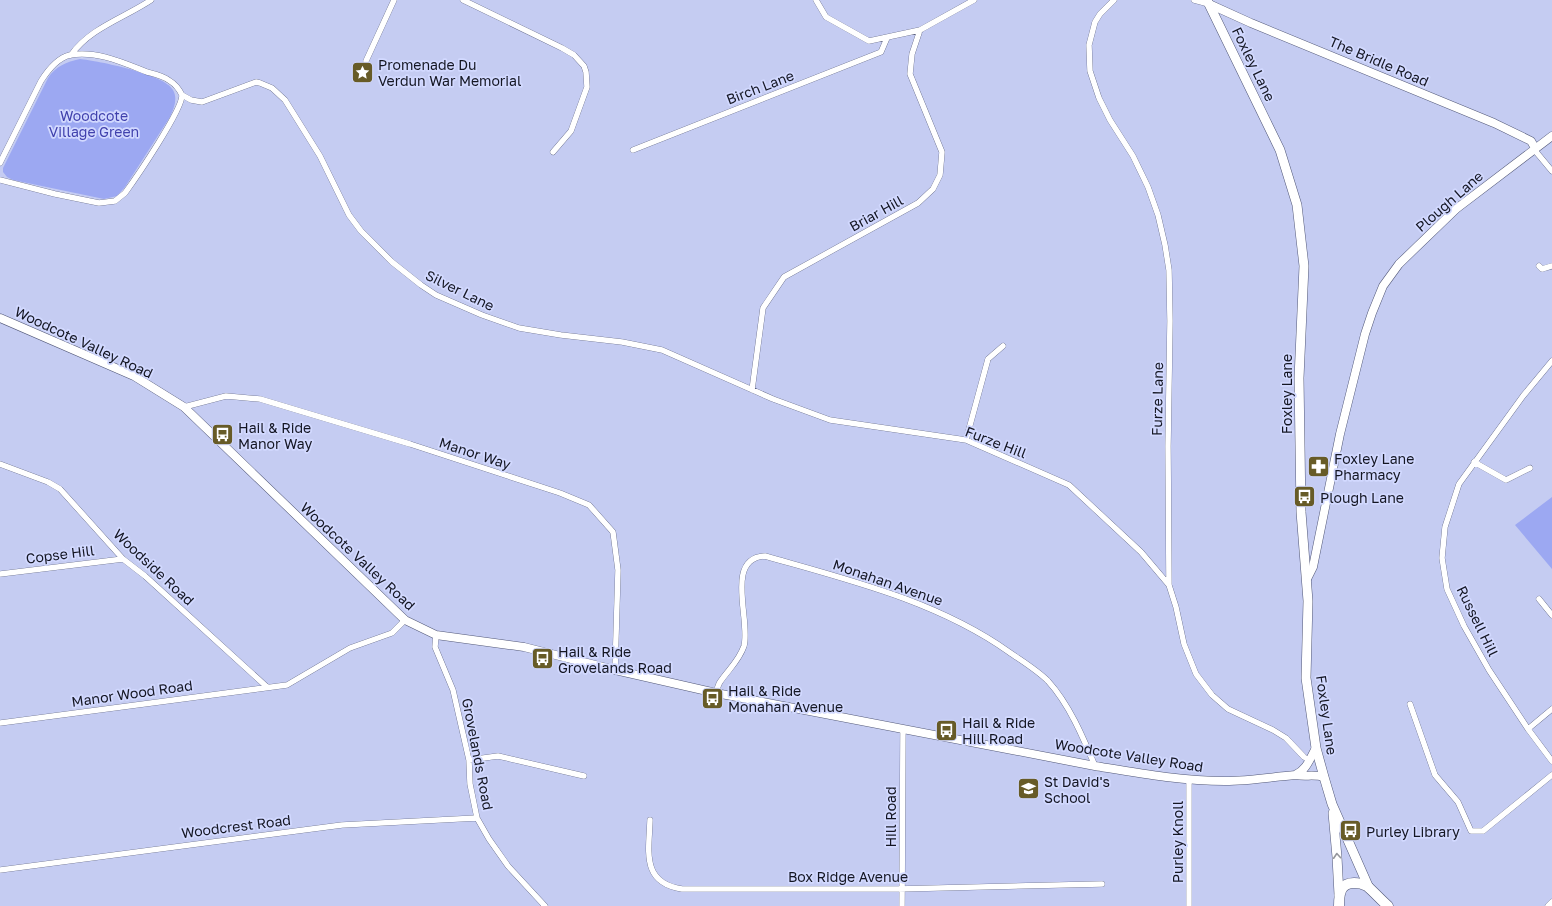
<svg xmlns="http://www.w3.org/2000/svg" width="1552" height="906" viewBox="0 0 1552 906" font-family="'Golos Text',sans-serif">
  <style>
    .green { fill: #9ca8f2 }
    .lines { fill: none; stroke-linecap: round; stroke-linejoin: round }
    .street-casing { stroke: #525878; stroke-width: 6 }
    .secondary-casing { stroke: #525878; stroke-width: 9 }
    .primary-casing { stroke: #525878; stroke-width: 10 }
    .highway-casing { stroke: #525878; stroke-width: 11 }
    .street { stroke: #fff; stroke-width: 5.5 }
    .secondary { stroke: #fff; stroke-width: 8 }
    .primary { stroke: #fff; stroke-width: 9 }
    .highway { stroke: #fff; stroke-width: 10 }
    .oneway { stroke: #95969c }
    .labels { text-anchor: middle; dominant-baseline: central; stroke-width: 3.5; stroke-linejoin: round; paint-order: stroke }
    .street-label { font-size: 14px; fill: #141623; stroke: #d2d9ff }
    .poi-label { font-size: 14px; fill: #141623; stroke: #d2d9ff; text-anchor: start }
    .park-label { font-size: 14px; fill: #4041ad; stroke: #d2d9ff }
  </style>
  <rect width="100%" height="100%" fill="#c5ccf2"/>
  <!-- green -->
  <path class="green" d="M80,59c18,2 85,15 93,31 5,9 1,18 -3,27l-45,70 -8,9 -13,3 -91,-19 -6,-3 -4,-5v-4l45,-90c8,-12 18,-16 32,-19z
    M1552,497v72l-37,-44z"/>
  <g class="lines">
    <defs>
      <path id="street" d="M463,0l99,48 12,7 10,11 2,6 1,15 -16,44 -18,21
        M816,0l10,17 43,24 51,-11 54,-30
        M1114,0l-14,14 -5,8 -6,23 1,26 9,27 11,22 23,36 15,31 10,28 7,30 4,25 1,51 -2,125 1,139 7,22 8,37 12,30 16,21 16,14 45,21 13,8 18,19 5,3
        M1194,0l15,4
        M71,55c19,-27 53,-37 80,-55
        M366,61l28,-61
        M182,95l9,5 11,2 54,-20 4,1 12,5 13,12 35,56 29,59 12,16 31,31 29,23 15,10 46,20 37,13 42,7 61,7 40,8 111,49 57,21 136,20 103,45 72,67 28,33
        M1535,148l2,5 15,18
        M633,150l248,-98 6,-14
        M0,163l41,-82c7,-11 16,-23 29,-26 26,-5 54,8 77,17 8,2 17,4 23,9 5,3 9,8 12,14 1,14 -46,83 -57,98l-10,8 -16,2 -44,-9 -55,-14
        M1539,266l3,3 10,-3
        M1552,361l-29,35 -64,88 -14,43 -3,31 5,31 17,37 25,44 39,59 24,32
        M752,390l11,-82 21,-31 134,-74 15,-14 7,-14 2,-23 -32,-78 2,-20 8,-24
        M184,407l42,-11 34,3 150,45 150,49 29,12 24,27 5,38 -3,100
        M966,440l22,-81 15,-13
        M1474,462l32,18 24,-12
        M0,464l48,18 12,7 63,70 22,17 122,111
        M0,574l123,-15
        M1539,599l13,16
        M436,635l-1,12 18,43 16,70 1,24 7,34 12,21 19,27 37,40
        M716,693c1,-3 2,-8 4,-11 8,-12 19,-21 24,-36 7,-25 -20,-88 21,-90 84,24 172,45 244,96 13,9 28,18 39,29 21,23 35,56 47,85
        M1410,704l25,71 23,27 13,29h12l69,-56
        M0,723l287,-38 63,-37 42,-15 13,-13
        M1528,729l24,-20
        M469,760l29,-4 86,20
        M1189,779v127
        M650,820c-1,31 -9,63 32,69h216l204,-5
        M0,870l342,-45 135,-7
        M902,906l1,-177
        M1548,906l4,-4"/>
      <path id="secondary" d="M1209,4l42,19 243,100 37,18 4,7
        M0,318l134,58 50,31 221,213 31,15 88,12 91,23 101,23 379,73c43,7 87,15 130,15 24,0 47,-4 70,-6 12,-5 15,-17 21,-27
        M1307,579l6,-12 27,-133 25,-100 7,-21 11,-27 16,-22 57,-55 96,-73
        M1296,775c9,2 18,-1 28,2"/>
      <path id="primary" d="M1207,0l73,150 17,55 7,61 -5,112 2,134 7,89 -2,77 10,70 8,29 8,27 37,84
        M1333,813l4,44 2,38"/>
      <path id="highway" d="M1339,906c0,-12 1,-23 15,-23 5,0 9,1 13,3 7,6 14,14 21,20"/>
    </defs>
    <!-- street casing -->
    <use href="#street" class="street-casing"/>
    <!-- secondary casing -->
    <use href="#secondary" class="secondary-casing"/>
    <!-- primary casing -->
    <use href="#primary" class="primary-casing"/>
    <!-- highway casing -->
    <use href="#highway" class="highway-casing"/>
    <!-- street -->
    <use href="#street" class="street"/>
    <!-- secondary -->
    <use href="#secondary" class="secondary"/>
    <!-- primary -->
    <use href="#primary" class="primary"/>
    <!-- highway -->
    <use href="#highway" class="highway"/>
  </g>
  <!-- one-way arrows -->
  <defs><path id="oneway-chevron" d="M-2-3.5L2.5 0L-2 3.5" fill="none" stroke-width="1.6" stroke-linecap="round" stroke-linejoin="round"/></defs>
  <use class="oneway" href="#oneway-chevron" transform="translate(1337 856) rotate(-94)"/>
  <!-- icons -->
  <defs>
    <symbol id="sight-square" viewBox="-11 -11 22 22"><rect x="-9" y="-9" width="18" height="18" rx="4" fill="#675b27" stroke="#d2d9ff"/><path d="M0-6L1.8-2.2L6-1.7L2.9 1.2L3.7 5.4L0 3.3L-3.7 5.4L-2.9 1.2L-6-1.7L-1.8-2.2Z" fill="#fff"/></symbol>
    <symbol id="bus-square" viewBox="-11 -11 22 22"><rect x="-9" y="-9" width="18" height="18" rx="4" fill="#675b27" stroke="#d2d9ff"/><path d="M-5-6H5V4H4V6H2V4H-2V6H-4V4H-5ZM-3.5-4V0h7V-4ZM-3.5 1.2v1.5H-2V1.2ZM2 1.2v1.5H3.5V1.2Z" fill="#fff"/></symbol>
    <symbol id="pharmacy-square" viewBox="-11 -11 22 22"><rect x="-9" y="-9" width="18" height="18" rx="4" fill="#675b27" stroke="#d2d9ff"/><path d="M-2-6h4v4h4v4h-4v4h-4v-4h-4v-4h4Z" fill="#fff"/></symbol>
    <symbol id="school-square" viewBox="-11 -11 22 22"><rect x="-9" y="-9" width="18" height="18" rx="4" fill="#675b27" stroke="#d2d9ff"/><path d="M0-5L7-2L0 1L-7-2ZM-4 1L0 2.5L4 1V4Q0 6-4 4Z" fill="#fff"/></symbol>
  </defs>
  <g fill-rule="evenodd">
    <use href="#sight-square" x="350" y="60" width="25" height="25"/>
    <use href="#bus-square" x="210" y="422" width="25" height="25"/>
    <use href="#pharmacy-square" x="1306" y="454" width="25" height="25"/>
    <use href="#bus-square" x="1292" y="484" width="25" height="25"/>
    <use href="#bus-square" x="530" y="646" width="25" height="25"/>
    <use href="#bus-square" x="700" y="686" width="25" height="25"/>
    <use href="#bus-square" x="934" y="718" width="25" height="25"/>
    <use href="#school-square" x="1016" y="776" width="25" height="25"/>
    <use href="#bus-square" x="1338" y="818" width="25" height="25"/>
  </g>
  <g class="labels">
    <!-- street labels -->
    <g class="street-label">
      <text transform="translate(1379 61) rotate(23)">The Bridle Road</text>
      <text transform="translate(1254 64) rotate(64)">Foxley Lane</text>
      <text transform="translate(760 87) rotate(-21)">Birch Lane</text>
      <text transform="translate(1449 201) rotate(-41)">Plough Lane</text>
      <text transform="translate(876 213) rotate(-29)">Briar Hill</text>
      <text transform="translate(460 290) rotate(26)">Silver Lane</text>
      <text transform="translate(84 342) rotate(25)">Woodcote Valley Road</text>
      <text transform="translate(1286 394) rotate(-90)">Foxley Lane</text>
      <text transform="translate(1157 399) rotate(-89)">Furze Lane</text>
      <text transform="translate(996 442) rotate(21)">Furze Hill</text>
      <text transform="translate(475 453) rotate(18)">Manor Way</text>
      <text transform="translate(60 554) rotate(-7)">Copse Hill</text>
      <text transform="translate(358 556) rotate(43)">Woodcote Valley Road</text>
      <text transform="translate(154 567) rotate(43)">Woodside Road</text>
      <text transform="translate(888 582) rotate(19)">Monahan Avenue</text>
      <text transform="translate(1478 621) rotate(64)">Russell Hill</text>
      <text transform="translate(132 693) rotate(-8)">Manor Wood Road</text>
      <text transform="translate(1327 715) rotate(82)">Foxley Lane</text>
      <text transform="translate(478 754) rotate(79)">Grovelands Road</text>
      <text transform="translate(1129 755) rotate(9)">Woodcote Valley Road</text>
      <text transform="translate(890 817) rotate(-90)">Hill Road</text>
      <text transform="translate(236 826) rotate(-7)">Woodcrest Road</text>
      <text transform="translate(1177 842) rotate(-90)">Purley Knoll</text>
      <text x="848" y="876">Box Ridge Avenue</text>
    </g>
    <!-- poi labels -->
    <g class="poi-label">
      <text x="378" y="64">Promenade Du<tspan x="378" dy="16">Verdun War Memorial</tspan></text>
      <text x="238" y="427">Hail &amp; Ride<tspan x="238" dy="16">Manor Way</tspan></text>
      <text x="1334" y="458">Foxley Lane<tspan x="1334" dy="16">Pharmacy</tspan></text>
      <text x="1320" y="497">Plough Lane</text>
      <text x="558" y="651">Hail &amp; Ride<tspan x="558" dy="16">Grovelands Road</tspan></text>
      <text x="728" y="690">Hail &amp; Ride<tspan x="728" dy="16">Monahan Avenue</tspan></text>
      <text x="962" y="722">Hail &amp; Ride<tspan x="962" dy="16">Hill Road</tspan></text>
      <text x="1044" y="781">St David's<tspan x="1044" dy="16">School</tspan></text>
      <text x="1366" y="831">Purley Library</text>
    </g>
    <!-- park labels -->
    <g class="park-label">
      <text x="94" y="115">Woodcote<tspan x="94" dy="16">Village Green</tspan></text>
    </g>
  </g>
</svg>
